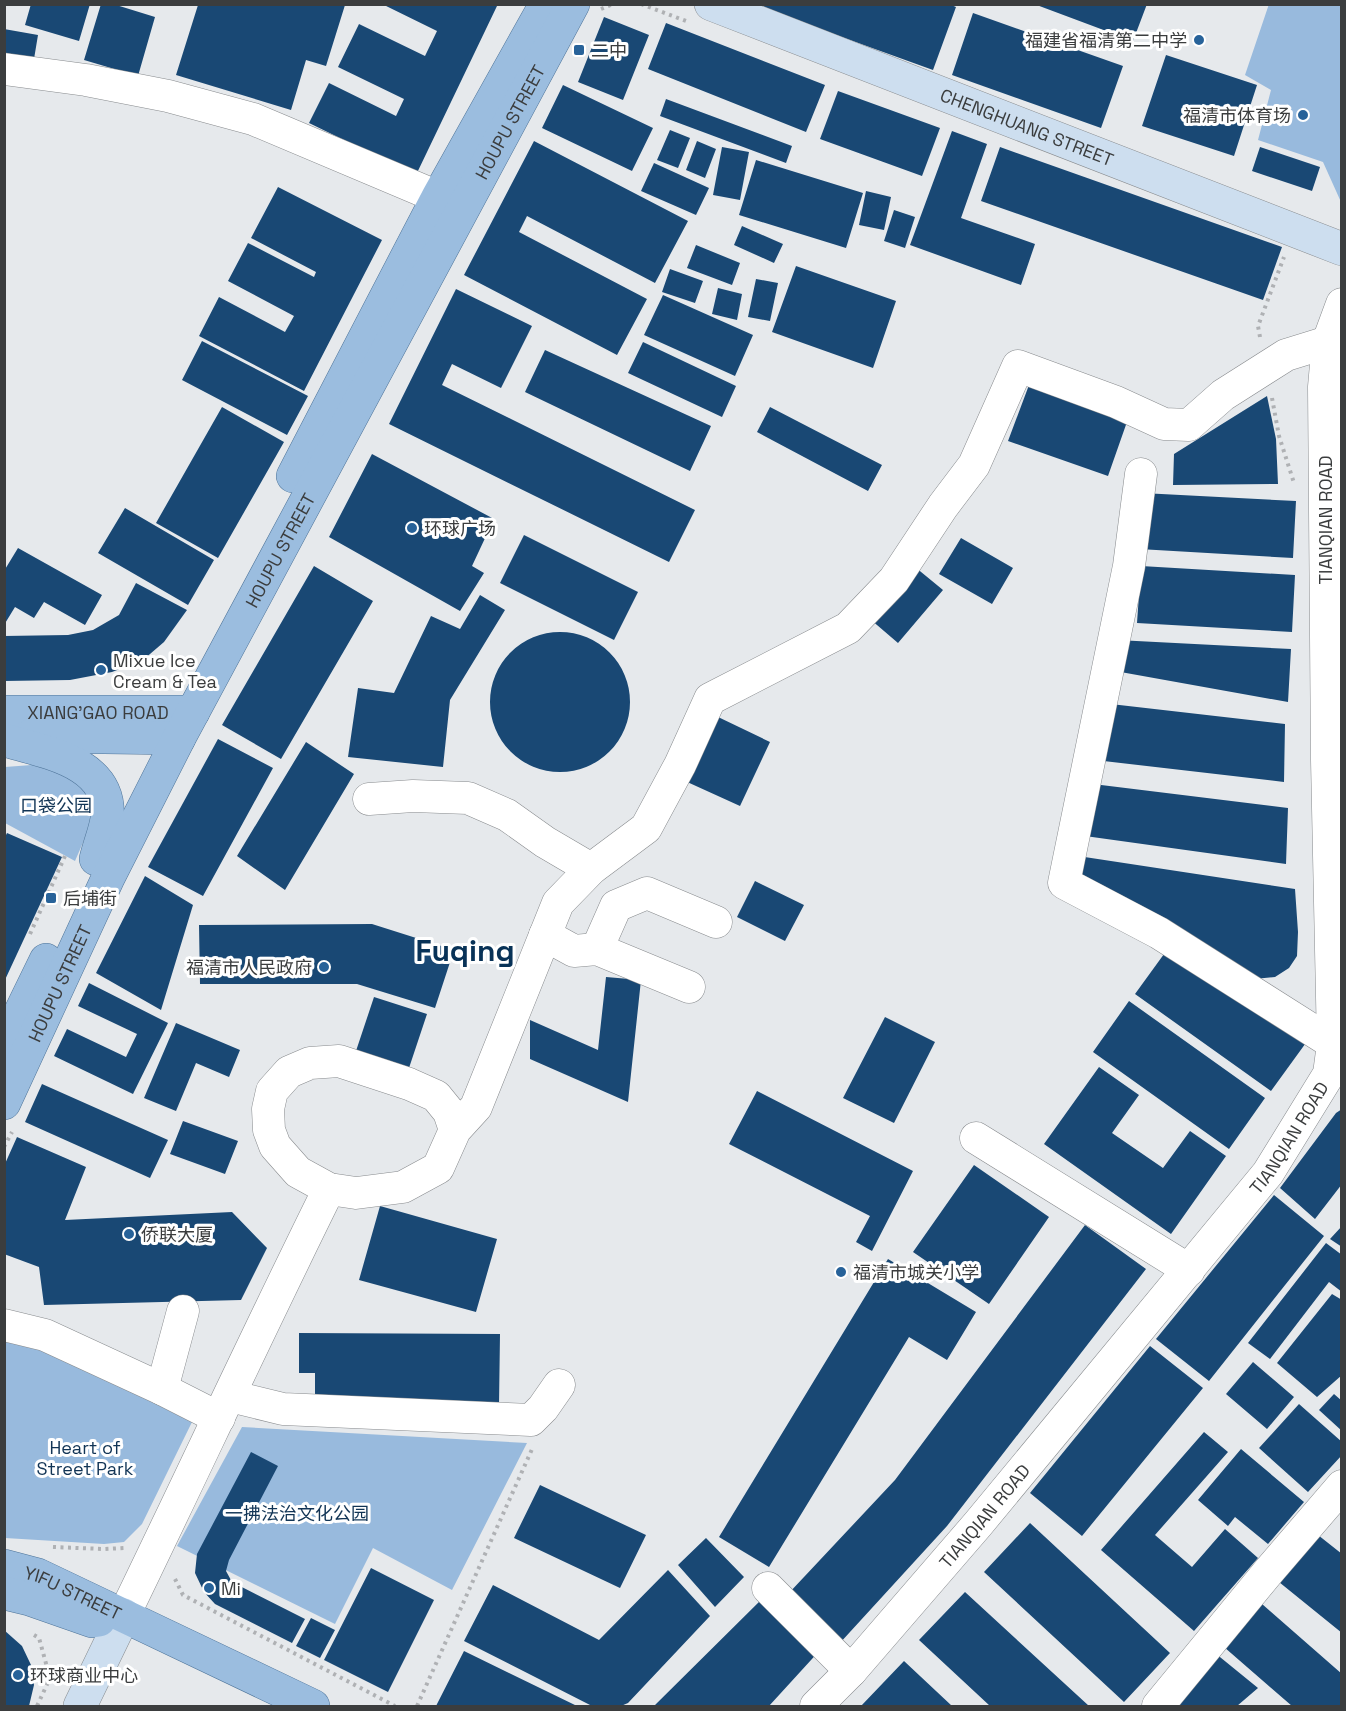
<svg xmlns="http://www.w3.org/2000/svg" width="1346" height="1711" viewBox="0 0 1346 1711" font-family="'Space Grotesk','Noto Sans SC',sans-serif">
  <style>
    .green { fill: #98badd }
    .building { fill: #194874 }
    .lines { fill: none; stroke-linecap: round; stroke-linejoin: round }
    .street-casing { stroke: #888b8e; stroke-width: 33 }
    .secondary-casing { stroke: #888b8e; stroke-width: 34 }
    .primary-casing { stroke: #4e7499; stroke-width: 34 }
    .path { stroke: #afb1b4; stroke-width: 4; stroke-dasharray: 3 4.5; stroke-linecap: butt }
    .street { stroke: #fff; stroke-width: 32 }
    .secondary { stroke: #cddeef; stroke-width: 33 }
    .primary { stroke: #9bbddf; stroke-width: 33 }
    .poi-dot { fill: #276299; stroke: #fff; stroke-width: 2 }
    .labels { text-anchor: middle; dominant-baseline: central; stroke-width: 6; stroke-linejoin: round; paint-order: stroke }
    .poi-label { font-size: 18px; fill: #3b3d3e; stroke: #fff; text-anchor: start }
    .street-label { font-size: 18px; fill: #3b3d3e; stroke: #fff }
    .park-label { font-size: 18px; fill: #113455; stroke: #fff }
    .town-label { font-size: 30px; font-weight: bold; fill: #083257; stroke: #fff }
  </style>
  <rect width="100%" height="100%" fill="#e6e9ec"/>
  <!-- green -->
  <path class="green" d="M1269,4l72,1v197l-18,-40 -65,-22 13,-50 -26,-15z
    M45,764l19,2 34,42 -23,53 -70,-38v-56z
    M4,1340l38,3 150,79 -50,102 -18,18 -20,2 -99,-6z
    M242,1427l285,16 -75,147 -79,-42 -38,76 -158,-78z"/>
  <!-- building -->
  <path class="building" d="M31,4h59l-11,37 -54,-16z
    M101,4h12l42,13 -17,59 -54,-16z
    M382,4h112l3,2 -81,169 -107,-52 20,-40 67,33 8,-17 -66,-32 21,-43 66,32 12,-25z
    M762,4h187l7,3 -23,63 -172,-62z
    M1034,4h113l-14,37z
    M198,5h147l-19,61 -20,-6 -15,50 -115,-35z
    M973,13l150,53 -22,62 -149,-53z
    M604,17l45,18 -26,65 -45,-18z
    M666,23l159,62 -19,47 -158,-63z
    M4,29l34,6 -4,24 -30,-5z
    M1166,55l91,30 -23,71 -92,-30z
    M563,85l90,43 -21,43 -90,-43z
    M838,91l102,37 -18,48 -102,-37z
    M666,99l126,47 -6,17 -126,-47z
    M670,130l20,8 -12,30 -21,-8z
    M952,131l35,13 -26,74 74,26 -14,41 -111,-40z
    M534,141l154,80 -33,62 -128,-67 -8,16 128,67 -30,56 -153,-80z
    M697,141l19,8 -11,29 -19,-8z
    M722,147l27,5 -9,48 -27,-5z
    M1000,147l282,100 -19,53 -282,-99z
    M1260,147l60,20 -8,24 -60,-20z
    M756,160l107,33 -17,55 -107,-33z
    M654,163l55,25 -13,27 -55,-24z
    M278,187l104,53 -78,151 -105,-55 20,-39 66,35 9,-16 -66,-35 20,-38 66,34 2,-5 -65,-34z
    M866,191l25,6 -7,33 -25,-5z
    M894,210l21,7 -10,31 -21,-7z
    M742,226l41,18 -9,19 -40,-18z
    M696,245l44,18 -8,22 -45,-17z
    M796,266l100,35 -23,67 -101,-36z
    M670,269l33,12 -8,22 -33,-11z
    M756,279l22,4 -8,38 -22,-4z
    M718,288l24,6 -5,26 -25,-6z
    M456,289l76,37 -31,62 -49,-24 -10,21 253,125 -26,52 -280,-138z
    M663,295l90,40 -18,41 -91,-41z
    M202,341l106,55 -21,39 -105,-55z
    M643,342l93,44 -14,31 -94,-44z
    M545,350l166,76 -21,45 -165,-79z
    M1029,385l99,34 -20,57 -100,-35z
    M1267,396l9,43 2,45 -105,1 1,-31z
    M222,407l62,35 -66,116 -62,-35z
    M770,407l112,58 -14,26 -111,-59z
    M372,454l122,65 -22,47 12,7 -24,38 -131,-74z
    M1142,493l154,8 -3,57 -154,-9z
    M125,508l89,52 -26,45 -90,-52z
    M524,535l114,57 -24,48 -114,-57z
    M961,538l52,30 -21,36 -53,-30z
    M18,548l84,47 -17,30 -41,-23 -10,16 -19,-11 -11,18v-54z
    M314,566l59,35 -92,158 -59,-34z
    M1141,566l154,9 -3,57 -155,-9z
    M915,567l28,23 -45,53 -28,-24z
    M136,583l51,27 -23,32 -21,18 -31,12 -42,8 -66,1v-45l64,-1 25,-5 26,-15z
    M480,595l25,15 -55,90 -7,67 -95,-10 10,-69 36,5 37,-77 29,13z
    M490 702a70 70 0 1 1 140 0a70 70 0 1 1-140 0Z
    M1117,640l174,9 -3,53 -173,-31z
    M1102,703l183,21 -1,58 -189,-22z
    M716,716l54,26 -30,64 -55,-25z
    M218,739l55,29 -70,128 -55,-29z
    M306,742l48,32 -69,116 -48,-34z
    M1093,784l195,24 -2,56 -201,-28z
    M7,833l55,24 -58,125v-143z
    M1078,856l217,33 3,43 -1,24 -8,12 -14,9 -21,2 -181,-95z
    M145,876l48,29 -32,105 -65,-37z
    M755,881l49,24 -19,36 -48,-24z
    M372,924l82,26 -19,58 -78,-24h-157l-1,-59z
    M1172,943l136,97 -37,51 -136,-97z
    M606,977l35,3 -13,122 -98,-43v-39l68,30z
    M89,983l79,40 -35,71 -79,-38 13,-27 59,28 11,-23 -59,-28z
    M374,997l53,17 -18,54 -53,-17z
    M1129,1001l136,97 -36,51 -136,-97z
    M885,1017l50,25 -41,81 -51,-25z
    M176,1023l64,27 -11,27 -33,-14 -20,48 -32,-13z
    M1099,1067l40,28 -27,38 51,35 27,-37 36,25 -55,78 -127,-90z
    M42,1084l126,56 -18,38 -125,-56z
    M757,1091l156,80 -41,80 -16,-9 14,-26 -141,-72z
    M1342,1109v75l-27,35 -35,-31 56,-75z
    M183,1121l55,20 -13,33 -55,-20z
    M17,1137l69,30 -21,53 167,-8 35,36 -26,52 -197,5 -5,-38 -35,-13v-88z
    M974,1165l75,52 -60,87 -76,-52z
    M1274,1195l50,41 -115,145 -53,-42z
    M380,1206l117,33 -21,73 -117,-32z
    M1085,1225l61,44 -199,257 -108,118 -50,-51 106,-113z
    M1342,1226v21l-12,-8z
    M1326,1243l16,12v37l-13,-10 -59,77 -22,-16z
    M888,1259l88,53 -29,48 -38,-23 -140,230 -50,-30z
    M1332,1294l10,6v75l-25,22 -40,-34z
    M299,1333l201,1 -1,71 -184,-1v-31h-16z
    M1150,1346l53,42 -121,148 -52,-43z
    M1253,1362l41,35 -27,32 -41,-35z
    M1334,1394l8,7v30l-23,-21z
    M1299,1404l43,38v13l-34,37 -49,-44z
    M1204,1432l24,20 -73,83 37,32 33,-38 33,29 -64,73 -93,-81z
    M1241,1449l63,53 -36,42 -33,-27 -7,9 -30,-26z
    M251,1452l27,14 -49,94 -3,11 6,11 73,37 -13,24 -77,-39 -11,-12 -9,-19 2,-19z
    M540,1485l106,50 -26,53 -106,-50z
    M1030,1523l140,130 -46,49 -140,-130z
    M1318,1535l24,19v79l-63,-51z
    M706,1538l38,39 -29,30 -37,-42z
    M371,1568l63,32 -46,92 -64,-32z
    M668,1570l42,46 -82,87 -7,3h-29l-128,-65 29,-56 106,55z
    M965,1592l124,114h-99l-71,-66z
    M767,1594l55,54 -53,58h-115z
    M1262,1604l80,70v30l-3,2h-47l-68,-59z
    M311,1618l24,12 -15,28 -24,-12z
    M4,1630l18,16 9,19 3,20 -5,21h-25z
    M464,1651l113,55h-141z
    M1215,1653l43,35 -21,18h-65z
    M904,1661l48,45h-91z"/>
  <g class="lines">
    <defs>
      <g id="street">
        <path d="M4,69l82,11 82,16 85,23 185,78"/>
        <path d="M1141,474l-12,92 -65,317 95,50 183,116"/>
        <path d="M369,799l44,-3 55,2 39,17 38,27 46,27"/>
        <path d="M545,935l29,16 23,-2 92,38"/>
        <path d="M597,949l19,-43 31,-13 69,29"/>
        <path d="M455,1130l-6,-18 -13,-16 -27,-12 -70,-23 -29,2 -21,9 -17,19 -4,18 1,21 6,16 23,26 31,17 27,4 47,-6 35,-19 17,-38 21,-23 82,-204 33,-34 55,-41 34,-63 30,-66 138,-71 46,-48 49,-74 31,-41 44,-99 98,36 48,22 25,1 34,-30 63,-40 42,-13"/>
        <path d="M976,1138l213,132"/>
        <path d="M4,1325l41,10 117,54 57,29"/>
        <path d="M162,1389l21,-78"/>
        <path d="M230,1396l53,13 248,11 12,-12 16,-23"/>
        <path d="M768,1588l83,83"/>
        <path d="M124,1615c69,-142 135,-285 205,-426"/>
        <path id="s1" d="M816,1706l35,-35 127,-147 290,-351 61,-99 4,-30 -6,-284 -3,-373 4,-45 14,-38"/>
        <path d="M1158,1706l111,-135 73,-85"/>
      </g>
      <g id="secondary">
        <path id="s2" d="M711,4l631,245"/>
        <path d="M80,1706l44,-91"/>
      </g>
      <g id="primary">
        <path d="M293,476l145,-279 108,-193"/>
        <path id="s3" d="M4,712h189"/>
        <path d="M30,736l149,2"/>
        <path d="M4,740c41,12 109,22 103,79 -2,13 -8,27 -11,40"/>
        <path d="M4,1046l42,-86"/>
        <path id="s4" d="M4,1103l104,-225 71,-140 394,-734"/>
        <path id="s5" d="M4,1566l34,9 275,131"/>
        <path d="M4,1593l25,6 63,22 7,-1"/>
      </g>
    </defs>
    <!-- street casing -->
    <use href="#street" class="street-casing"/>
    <!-- secondary casing -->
    <use href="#secondary" class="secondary-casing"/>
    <!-- primary casing -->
    <use href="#primary" class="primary-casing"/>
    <!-- path -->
    <path class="path" d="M641,4l45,17
      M601,9l12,-5
      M1260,337l-2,-11 26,-69
      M1272,398l7,38 15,47
      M30,934l35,-78
      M4,1147l8,-15
      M53,1547l50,2 21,-1
      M175,1579l8,16 212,111
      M34,1635l5,3 11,40 -13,28
      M417,1706l116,-259"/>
    <!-- street -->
    <use href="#street" class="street"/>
    <!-- secondary -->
    <use href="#secondary" class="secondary"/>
    <!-- primary -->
    <use href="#primary" class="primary"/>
  </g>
  <!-- markers -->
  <g class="poi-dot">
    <circle cx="1199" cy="40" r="6"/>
    <rect x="573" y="44" width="12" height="12" rx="3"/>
    <circle cx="1303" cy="115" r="6"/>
    <circle cx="412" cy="528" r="6"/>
    <circle cx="101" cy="670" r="6"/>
    <rect x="45" y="892" width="12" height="12" rx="3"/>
    <circle cx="324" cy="967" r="6"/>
    <circle cx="129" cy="1234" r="6"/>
    <circle cx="841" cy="1272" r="6"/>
    <circle cx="209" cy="1588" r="6"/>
    <circle cx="18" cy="1675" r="6"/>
  </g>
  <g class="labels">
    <!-- poi labels -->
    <g class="poi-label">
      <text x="1187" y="40" text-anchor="end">福建省福清第二中学</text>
      <text x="591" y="50">二中</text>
      <text x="1291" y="115" text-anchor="end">福清市体育场</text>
      <text x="424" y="528">环球广场</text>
      <text x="113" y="660">Mixue Ice<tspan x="113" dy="21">Cream &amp; Tea</tspan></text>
      <text x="63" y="898">后埔街</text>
      <text x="312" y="967" text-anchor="end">福清市人民政府</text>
      <text x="141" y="1234">侨联大厦</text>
      <text x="853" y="1272">福清市城关小学</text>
      <text x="221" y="1588">Mi</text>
      <text x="30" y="1675">环球商业中心</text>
    </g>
    <!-- street labels -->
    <g class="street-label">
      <text stroke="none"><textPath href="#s4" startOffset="1104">HOUPU STREET</textPath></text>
      <text stroke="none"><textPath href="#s2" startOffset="339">CHENGHUANG STREET</textPath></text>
      <text transform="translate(1325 520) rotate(-90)">TIANQIAN ROAD</text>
      <text stroke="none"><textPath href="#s4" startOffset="618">HOUPU STREET</textPath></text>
      <text stroke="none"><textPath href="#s3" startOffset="94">XIANG'GAO ROAD</textPath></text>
      <text stroke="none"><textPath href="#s4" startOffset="132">HOUPU STREET</textPath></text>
      <text stroke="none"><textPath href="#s1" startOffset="740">TIANQIAN ROAD</textPath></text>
      <text stroke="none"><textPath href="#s1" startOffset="254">TIANQIAN ROAD</textPath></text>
      <text stroke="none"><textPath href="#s5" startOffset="74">YIFU STREET</textPath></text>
    </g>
    <!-- park labels -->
    <g class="park-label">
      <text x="56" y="805">口袋公园</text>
      <text x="85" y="1447">Heart of<tspan x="85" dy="21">Street Park</tspan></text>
      <text x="297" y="1513">一拂法治文化公园</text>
    </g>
    <!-- town labels -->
    <g class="town-label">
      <text x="465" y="950">Fuqing</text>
    </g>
  </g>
  <!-- border -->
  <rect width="1346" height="1711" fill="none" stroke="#3b3d3e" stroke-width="12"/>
</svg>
